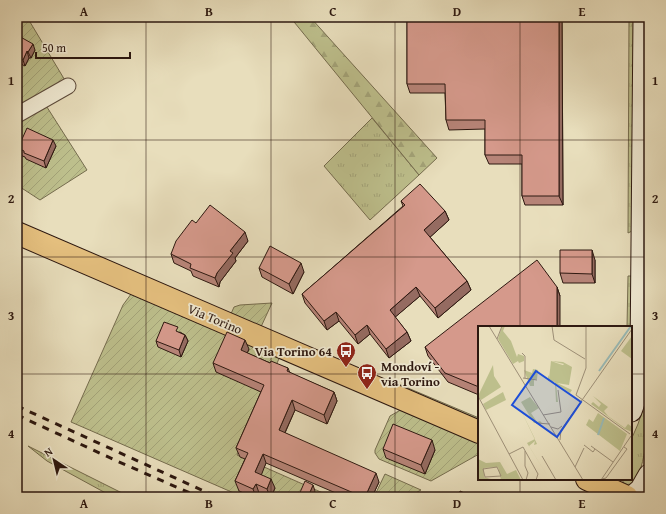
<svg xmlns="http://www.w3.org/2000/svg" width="666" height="514" viewBox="0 0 666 514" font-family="'Gentium Book Plus',serif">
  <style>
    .grass { fill: url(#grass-tufts); stroke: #756c4e }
    .forest { fill: url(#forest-firs); stroke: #756c4e }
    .garden { fill: url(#garden-furrows); stroke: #756c4e }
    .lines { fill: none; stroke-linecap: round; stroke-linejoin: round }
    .street-casing { stroke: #5c4a3b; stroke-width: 17 }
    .secondary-casing { stroke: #2d1810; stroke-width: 23 }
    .primary-casing { stroke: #2d1810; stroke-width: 24 }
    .street { stroke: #f0ead3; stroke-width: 15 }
    .secondary { stroke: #f0ead3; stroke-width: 21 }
    .primary { stroke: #e4bf7e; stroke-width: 22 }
    .rail { stroke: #2d1810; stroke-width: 3; stroke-dasharray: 7 7; stroke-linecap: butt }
    .wall { fill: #b78478; stroke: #2d1810 }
    .shaded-wall { fill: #956b61; stroke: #2d1810 }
    .building { fill: #d5998b; stroke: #2d1810 }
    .grid { fill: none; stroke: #2d1810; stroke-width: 1; stroke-opacity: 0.55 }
    .labels { text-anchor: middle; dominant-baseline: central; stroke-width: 3.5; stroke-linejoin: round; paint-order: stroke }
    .street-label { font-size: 13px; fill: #2d1810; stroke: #f0ead3 }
    .poi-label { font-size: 13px; font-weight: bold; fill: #2d1810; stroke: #f0ead3; text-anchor: end }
    .inset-river { fill: none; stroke: #99bbb8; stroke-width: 2 }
    .inset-road { fill: none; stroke: #9d8f77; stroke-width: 1 }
    .view { fill: #1d4ed8; fill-opacity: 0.15; stroke: #1d4ed8; stroke-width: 2 }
    .inset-edge { fill: none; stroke: #2d1810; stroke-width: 2 }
    .neatline { fill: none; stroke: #2d1810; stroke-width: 1.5 }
    .grid-label { font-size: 13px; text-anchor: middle; font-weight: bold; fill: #2d1810 }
  </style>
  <defs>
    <pattern id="grass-tufts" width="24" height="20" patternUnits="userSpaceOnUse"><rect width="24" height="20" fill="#bdbf8c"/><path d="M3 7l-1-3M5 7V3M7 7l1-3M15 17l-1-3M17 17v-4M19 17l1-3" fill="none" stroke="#a3a378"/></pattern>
    <pattern id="forest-firs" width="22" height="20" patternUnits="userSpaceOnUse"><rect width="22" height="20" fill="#bdbf8c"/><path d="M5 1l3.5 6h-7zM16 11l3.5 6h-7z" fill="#a3a378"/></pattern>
    <pattern id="garden-furrows" width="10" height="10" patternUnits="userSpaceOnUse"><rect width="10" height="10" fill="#bdbf8c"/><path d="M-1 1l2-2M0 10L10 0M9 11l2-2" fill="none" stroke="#a3a378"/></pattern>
  </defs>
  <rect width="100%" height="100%" fill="#e8debc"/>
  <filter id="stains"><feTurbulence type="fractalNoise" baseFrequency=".005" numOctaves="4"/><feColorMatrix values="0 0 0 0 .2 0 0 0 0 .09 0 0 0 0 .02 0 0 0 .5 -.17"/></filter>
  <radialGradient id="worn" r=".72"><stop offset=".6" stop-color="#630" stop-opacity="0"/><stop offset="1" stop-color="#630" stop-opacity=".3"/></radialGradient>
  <!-- grass -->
  <path class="grass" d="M629,17h6l-3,214 -4,2z
    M372,118l47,57 -49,45 -46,-54z
    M628,276h5l-2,51h-4z
    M649,277v128c-1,18 -3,73 -20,81l-5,-2 -2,-5h9v-39l7,-16 4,-12 3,-15z
    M396,383l83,35v6l-85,-37z
    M28,446l102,51h-17l-66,-36z"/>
  <!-- forest -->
  <path class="forest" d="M290,17h20l127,141 -18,17z"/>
  <!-- garden -->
  <path class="garden" d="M17,17h10l39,65 -49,28z
    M45,104l42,66 -47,30 -23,-15v-66z
    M134,290l147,64 -44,101 95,42h-89l-172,-75 52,-117z
    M272,303l-12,26 -30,-13 4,-9 6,-2z
    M404,408l75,33v13l-48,27 -52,-22 -4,-6v-3l15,-34z
    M385,474l36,16 -13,7h-34z"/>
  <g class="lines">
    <defs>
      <path id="street" d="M17,115l51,-29"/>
      <path id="secondary" d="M631,411c7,-17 9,-34 10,-53l3,-341
        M632,497l9,-8 8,-14"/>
      <path id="primary" d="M17,233l462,199
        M587,479l40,18"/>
    </defs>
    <!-- street casing -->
    <use href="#street" class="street-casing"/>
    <!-- secondary casing -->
    <use href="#secondary" class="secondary-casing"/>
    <!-- primary casing -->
    <use href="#primary" class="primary-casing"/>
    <!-- street -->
    <use href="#street" class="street"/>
    <!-- secondary -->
    <use href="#secondary" class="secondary"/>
    <!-- primary -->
    <use href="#primary" class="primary"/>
    <!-- rail -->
    <path class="rail" d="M17,406l200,91
      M17,415l100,46 82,36"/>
  </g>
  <!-- wall -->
  <path class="wall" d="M407,17h155l1,188h-38l-3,-9v-32h-33l-4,-9v-26l-36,1 -3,-10 -1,-27h-35l-3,-9z
    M17,35l18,15 -4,8h-2l-4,8 -8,-4z
    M56,146l-10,22 -20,-9 -1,-2 -5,-2 -2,-7z
    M401,201l44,10 4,9 -19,17 37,44 4,9 -33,28 -18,-22 -25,21 12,15 4,9 -22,17 -19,-24 -12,10 -19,-23 -12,9 -22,-27 -3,-9 21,-18 80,-70z
    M196,223l52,18 -13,17 1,3 -16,21 -1,5 -26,-11 -2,-5 -17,-8 -3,-9z
    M595,260v23h-32l-3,-10z
    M259,268l45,4 -11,22 -31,-17z
    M557,287l3,9 -81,31v68l-31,-13 -20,-26 -3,-9z
    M180,332l5,3 3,6 -7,16 -23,-10 -2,-6z
    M249,349l-2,4 23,10 18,5 2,5 44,19 3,9 -10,23 -32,-14 -10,23 94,49 -7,15h-27l-79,-34 -5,11 14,14 -4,9h-2l-10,-4 -2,4h-4l-14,-6 -4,-10 10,-22 -5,-2 -4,-9 25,-56 -45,-20 -3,-9z
    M383,449l52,1 -10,24 -39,-16z"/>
  <!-- shaded-wall -->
  <path class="shaded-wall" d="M559,17h3l1,188 -4,-9z
    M33,44l2,6 -4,8 -3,-6z
    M27,51l2,7 -4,8 -2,-6z
    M53,140l3,6 -10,22 -2,-7z
    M445,211l4,9 -22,20 -3,-10z
    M245,232l3,9 -13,17 1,3 -16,21 -1,5 -4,-9 2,-5 13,-22z
    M592,250l3,10v23l-3,-9z
    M301,263l3,9 -11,22 -4,-10z
    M467,281l4,9 -33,28 -3,-10z
    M416,287l4,9 -27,23 -3,-9z
    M557,287l3,9v31h-3z
    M336,312l3,9 -12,9 -3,-9z
    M367,325l3,9 -12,10 -3,-9z
    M407,332l4,9 -22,17 -3,-9z
    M185,335l3,6 -7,16 -2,-7z
    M245,340l4,9 -5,11 -3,-10z
    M334,392l3,9 -10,23 -3,-9z
    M292,400l3,10 -13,29 -3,-9z
    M432,440l3,10 -10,24 -4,-9z
    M263,454l3,9 -7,18 -4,-9z
    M376,473l3,9 -7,15h-7z
    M271,479l4,9 -4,9h-1l-3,-8z
    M256,484l3,9 -2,4h-1l-3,-8z
    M313,485l2,6 -2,6h-5z"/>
  <!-- building -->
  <path class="building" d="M407,17h152v179h-37v-41h-37v-35h-39l-1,-36h-38z
    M17,35l16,9 -5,8 -1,-1 -4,9 -6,-3z
    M27,128l26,12 -9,21 -20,-8v-2l-6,-3z
    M420,184l25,27 -21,19 43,51 -32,27 -19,-21 -26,23 17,22 -21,17 -19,-24 -12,10 -19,-23 -12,9 -22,-27 21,-18 82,-71 -4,-4z
    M210,205l35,27 -15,19 3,2 -16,20 -2,5 -25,-10 1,-4 -20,-10 5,-13 16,-21 4,3z
    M270,246l31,17 -12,21 -30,-16z
    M560,250h32v24l-32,-1z
    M537,260l20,27v40h-78v60l-34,-14 -20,-26z
    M164,322l14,5 -2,4 9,4 -6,15 -23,-9z
    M227,332l18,8 -4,10 29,13 1,-2 17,7 -1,3 47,21 -10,23 -32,-15 -13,30 97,43 -11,24h-2l-100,-43 -8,18 16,7 -4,10 -11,-5 -3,5 -18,-8 13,-28 -12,-5 28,-63 -51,-22z
    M393,424l39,16 -11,25 -38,-16z
    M305,481l8,4 -5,12h-10z
    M460,491l13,6h-15z"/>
  <!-- grid -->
  <path class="grid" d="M146,17v480M271,17v480M395,17v480M520,17v310M17,140h632M17,257h632M17,374h462M631,374h18M520,479v18"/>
  <!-- icons -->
  <defs>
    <symbol id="bus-pin" viewBox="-11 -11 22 30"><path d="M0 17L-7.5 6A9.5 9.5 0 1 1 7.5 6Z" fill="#8f2418" stroke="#f0ead3"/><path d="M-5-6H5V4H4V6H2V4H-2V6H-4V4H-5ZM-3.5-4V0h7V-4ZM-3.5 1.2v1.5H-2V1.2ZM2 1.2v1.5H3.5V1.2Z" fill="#fff"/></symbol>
  </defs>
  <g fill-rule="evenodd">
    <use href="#bus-pin" x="335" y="340" width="22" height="30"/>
    <use href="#bus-pin" x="356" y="362" width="22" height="30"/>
  </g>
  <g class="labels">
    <!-- street labels -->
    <g class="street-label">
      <text transform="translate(215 319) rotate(23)">Via Torino</text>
    </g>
    <!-- poi labels -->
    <g class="poi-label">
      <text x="332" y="351">Via Torino 64</text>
      <text x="381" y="366" text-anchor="start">Mondoví -<tspan x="381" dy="15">via Torino</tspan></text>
    </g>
  </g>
  <!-- overview -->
  <g transform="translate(478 326)">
    <rect width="154" height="154" fill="#e8debc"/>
    <path d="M24,0h3l-2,5 8,10 6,16 1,-3 6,2v5l-5,2 -1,-2 -5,3 -15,-25zM154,10v23l-11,-8zM115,70l15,11 -4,4 4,5 17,12 3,-4 4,3v5l-7,-3 -34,-25 2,-2 6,5 2,-3zM39,76l20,42 -3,1 1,-4 -6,5 21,34 -23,-37 8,-4zM120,87l29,21 -7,17 -34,-26 3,-6 4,3z" fill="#bdbf8c"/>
    <path d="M73,35l12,1 9,5 -3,18 -12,-2 15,7 -2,3 -14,-9 2,18h-2l-1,-20 -7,-1v-6l2,4 14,-15zM15,39l1,11 7,11 -20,13 -3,-4z" fill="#bdbf8c"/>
    <path d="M73,35l20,7 -3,15 -19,-4z" fill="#bdbf8c"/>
    <path d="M55,43l5,1 -1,9 -3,1v6h-4l-6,-16 8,3zM25,66l3,8 -20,10 -3,-6zM52,71l9,11 -8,5 6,9 3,-1 2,2h-8l-13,-21zM0,133l8,4 14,-1 7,12 9,-4 5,10h-20l-3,-13 -14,1v9l10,3h-16z" fill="#bdbf8c"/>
    <path class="inset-river" d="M121,45l32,-45M120,109l6,-17"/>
    <path class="inset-road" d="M11,0l94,154M74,0l2,14 31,19M108,0v42l-10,27 54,39M19,13l5,-13M44,27l3,3v22M45,52l14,2M80,64l3,22M0,70l45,84M65,89l18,-3M56,94l2,3 14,1M73,101l7,2 4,-3M82,114l1,-10 71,-101M106,119l9,7 2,-3M113,120l22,16M47,125v15l3,7 -2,7M31,128l14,-7 15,27 -2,6M64,130l14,24M19,141l4,9 -16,1 -2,-8zM97,141l9,-19M124,153l4,-1 21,-29 -3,-2M123,154l30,-44"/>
    <path class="view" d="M58,45l45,31 -24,35 -45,-32z"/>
    <rect width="154" height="154" class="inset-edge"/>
  </g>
  <!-- margin -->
  <rect width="666" height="514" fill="none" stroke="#e8debc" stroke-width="44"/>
  <!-- north arrow -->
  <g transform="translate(54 460) rotate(325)" stroke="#f0ead3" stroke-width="3" paint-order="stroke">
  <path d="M0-3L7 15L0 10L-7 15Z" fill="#2d1810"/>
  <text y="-6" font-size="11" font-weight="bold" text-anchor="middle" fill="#2d1810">N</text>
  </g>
  <!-- scale -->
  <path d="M36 52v6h94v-6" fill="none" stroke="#2d1810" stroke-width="2"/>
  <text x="42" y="52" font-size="12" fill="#2d1810" stroke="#f0ead3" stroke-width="3" paint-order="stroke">50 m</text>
  <rect x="22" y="22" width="622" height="470" class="neatline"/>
  <g class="grid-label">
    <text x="84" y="16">A</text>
    <text x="209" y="16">B</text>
    <text x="333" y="16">C</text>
    <text x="457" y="16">D</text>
    <text x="582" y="16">E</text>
    <text x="11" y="85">1</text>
    <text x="655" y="85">1</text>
    <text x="11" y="203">2</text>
    <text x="655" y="203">2</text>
    <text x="11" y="320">3</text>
    <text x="655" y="320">3</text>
    <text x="11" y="438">4</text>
    <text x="655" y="438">4</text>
    <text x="84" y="508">A</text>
    <text x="209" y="508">B</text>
    <text x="333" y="508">C</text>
    <text x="457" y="508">D</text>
    <text x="582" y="508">E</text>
  </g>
  <rect width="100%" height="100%" filter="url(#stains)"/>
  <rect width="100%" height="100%" fill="url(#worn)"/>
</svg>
